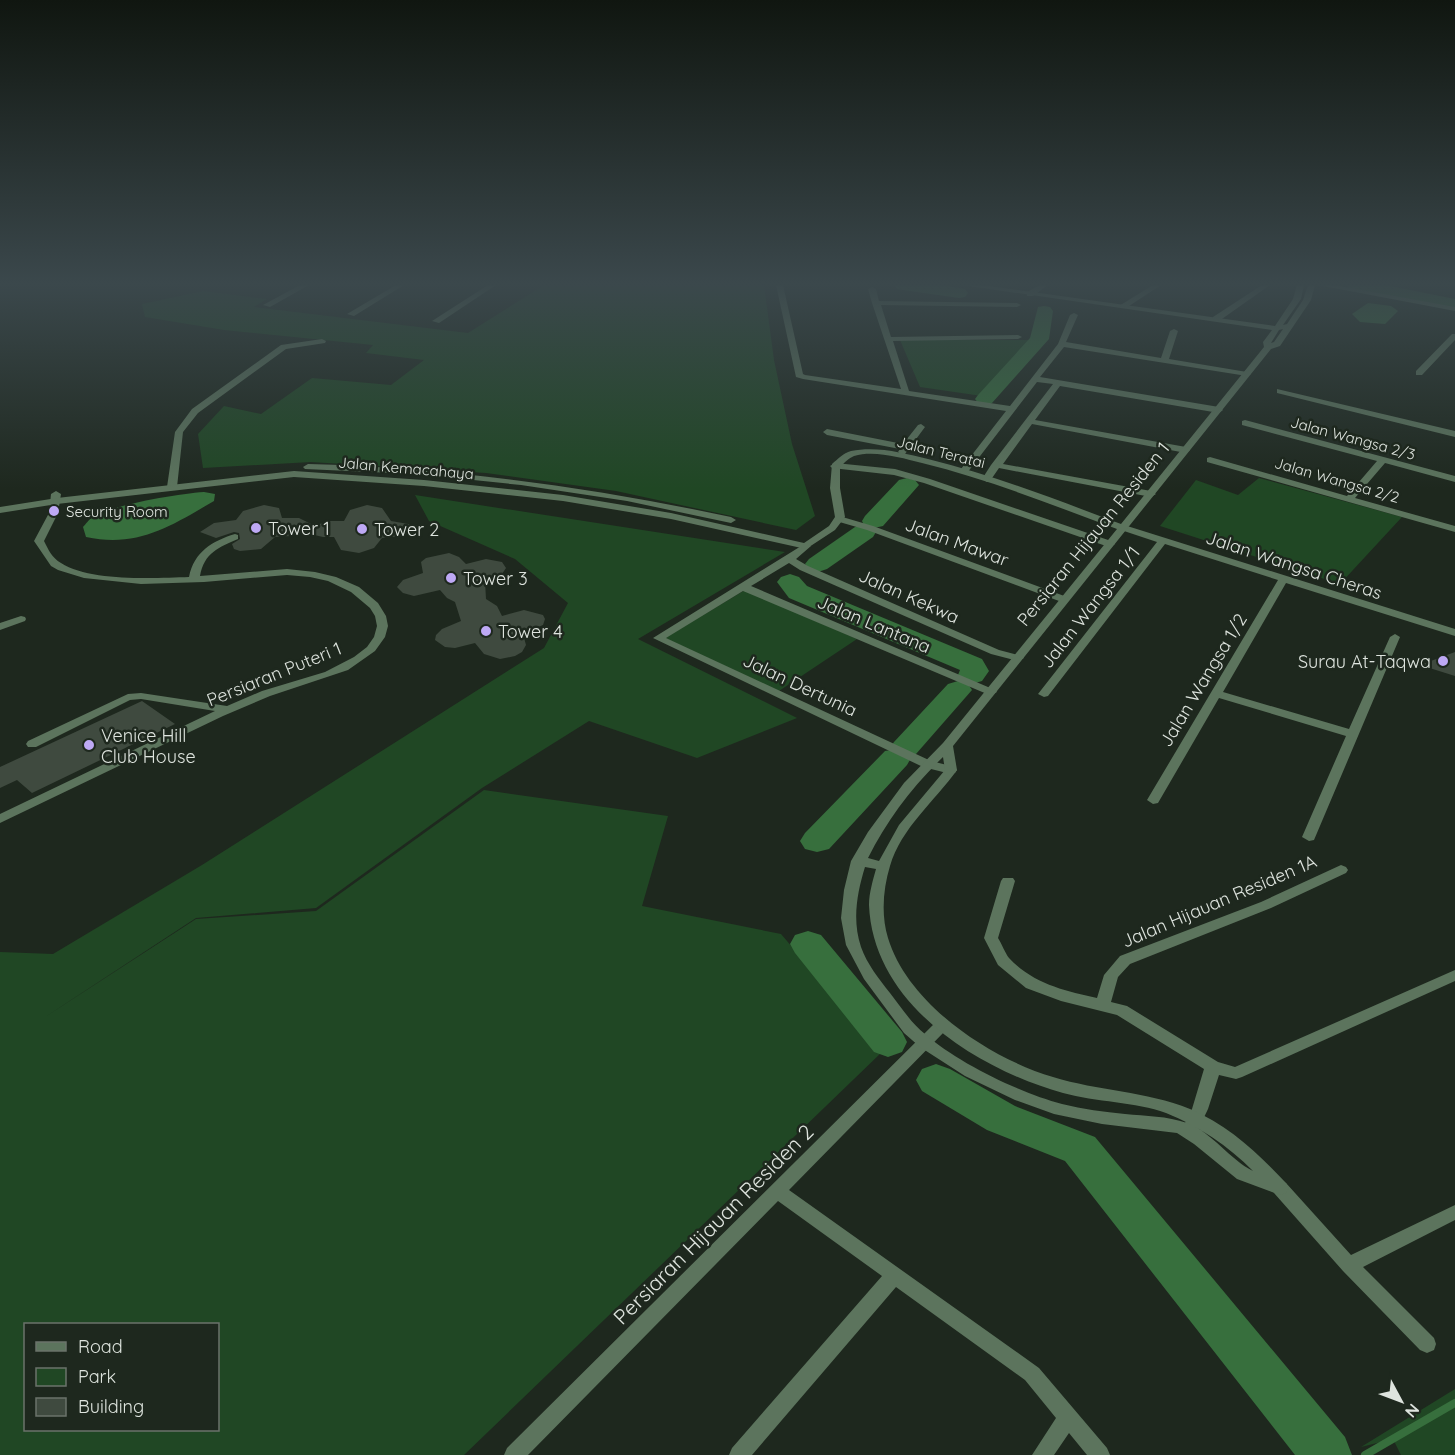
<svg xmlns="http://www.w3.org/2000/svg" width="1455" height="1455" viewBox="0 0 1455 1455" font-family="Quicksand,sans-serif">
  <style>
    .green { fill: #204724; fill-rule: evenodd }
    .water { fill: #376f3d }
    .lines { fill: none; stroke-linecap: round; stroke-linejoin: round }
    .stream { stroke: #376f3d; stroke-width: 8 }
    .river { fill: #376f3d; fill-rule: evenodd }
    .building { fill: #3f4a3f }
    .minor { fill: #5c745d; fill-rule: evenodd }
    .tertiary { fill: #5c745d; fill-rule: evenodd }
    .poi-dot { fill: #bea9f5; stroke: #1e281e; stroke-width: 2 }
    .labels { text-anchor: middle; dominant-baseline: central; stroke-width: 5; stroke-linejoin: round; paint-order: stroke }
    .far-street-label { font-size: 15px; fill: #dee4de; stroke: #1e281e }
    .far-poi-label { font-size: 15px; fill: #dee4de; stroke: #1e281e; text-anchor: start }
    .poi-label { font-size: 18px; fill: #dee4de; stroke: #1e281e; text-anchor: start }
    .street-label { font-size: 18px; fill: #dee4de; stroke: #1e281e }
    .near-street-label { font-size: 21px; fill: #dee4de; stroke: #1e281e }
  </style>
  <rect width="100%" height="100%" fill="#1e281e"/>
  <!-- green -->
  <path class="green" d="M544,285h220l10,75 18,84 23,72 -19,14 -180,-39 -130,-18 -175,-11 -108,6 -5,-34 26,-28 37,8 51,-36 79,7 33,-25 -58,-7 7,-8 -149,-15 -79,-13 -3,-13 61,-13 64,8 -13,8 214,26z
    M900,340h132l-50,56 -62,-9z
    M1259,478l143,39 -62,67 -180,-58 36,-46 42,15z
    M415,495l370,57 -147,87 159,79 -100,40 -108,-37 -107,67 -166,120 -120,10 -154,101 154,-100 120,-8 168,-121 184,26 -26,90 139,28 101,118 -418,403h-464v-503l53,2 149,-89 342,-217 24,-45 -53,-44 -86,-38zM26,1324h192v106h-192z
    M745,590l112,49 -78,52 -114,-53z
    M1455,1389v66h-54l-8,-16 -32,8z"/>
  <!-- water -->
  <path class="water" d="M1368,303l23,3 7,5 -13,13 -25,-2 -8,-8z
    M204,492l11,2 -1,7c-43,25 -76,47 -128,36l-3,-10c3,-3 6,-8 10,-10 23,-13 84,-23 111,-25z"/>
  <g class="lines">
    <!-- stream -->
    <path class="stream" d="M1365,1455l90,-52"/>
    <!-- river -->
    <path class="river" d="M894,285h48l23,4 3,4 -3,4 -6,1 -56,-8 -6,-1z
      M1347,285h38l70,14v10l-99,-19 -6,-1z
      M1044,306l6,1 3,4 -4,28 -57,64 -7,2 -7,-2 -3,-4 3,-4 52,-57 8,-31z
      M907,478l8,2 4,5 -36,41 -9,2 2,4 -3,5 -46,32 -9,3 -9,-3 -4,-5 4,-5 46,-32 9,-2 -2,-4 3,-5 34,-36z
      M790,574l9,3 8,9 175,73 7,12 -7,10 -10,3 -10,-3 -4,-6 2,-5 -171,-72 -12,-16 4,-5z
      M958,681l10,3 4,6 -56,64 -6,2 1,2 -4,7 -78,84 -12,3 -12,-3 -5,-8 5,-8 80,-82 6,-1 -1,-2 4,-6 54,-58z
      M808,931l13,4 81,97 5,10 -5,10 -14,5 -14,-5 -79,-99 -5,-9 5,-9z
      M936,1064l14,5 65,37 80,31 250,300 7,18h-57l-230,-294 -78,-31 -65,-39 -6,-11 6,-11z"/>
  </g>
  <!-- building -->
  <path class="building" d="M264,505l15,3 3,10h17l14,7 -7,4 22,-8h16l6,-11 17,-5 15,3 9,13 29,5 -17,10 -21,2 -8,10 -15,5 -18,-3 -7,-13h-11l-21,-5 -11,4 -16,1 -14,12 -21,2 -6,-2 -2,-5 8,-5 -1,-6 -5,-1 -18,6 -16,-6 14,-9 22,-3 7,-9z
    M449,553l10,4 7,7 20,-5 16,3 4,6 -4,6 -17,7 1,18 11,7 5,10 22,-6 19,5 2,4 -2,6 -20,9 3,11 -4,7 -7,4 -15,3 -16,-5 -9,-11 -20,5 -10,-1 -10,-7 1,-5 6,-6 19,-8 -6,-19 -8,-4 -7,-8 -26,6 -11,-3 -6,-6 6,-7 20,-7 -2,-11 5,-4z
    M1455,652v24l-35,-11z
    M142,701l33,23 -143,69 -15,-13 -17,8v-21z"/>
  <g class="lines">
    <!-- minor -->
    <path class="minor" d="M300,285h9l-39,22 -7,-2z
      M396,285h8l-50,31 -7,-2z
      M488,285h8l-57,38 -7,-2z
      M776,285h7l20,89 2,1 96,14 -29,-86 -4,-14 4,-2 4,2 3,12 138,2 4,2 -4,2 -136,-2 10,32 127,-2 4,2 -4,2 -125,2 16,50 101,15 48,-62 12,-29 4,-2 4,2 -12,27 95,16 9,-27 4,-2 4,2 -9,28 78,13 4,2 -4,2 -183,-29 -24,30 179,30 4,3 -4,3 -159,-27 -25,34 151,27 4,3 -4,3 -154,-29 -29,40 148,27 5,3 -5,3 -152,-29 -9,13 -3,1 -5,-3 9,-14 62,-81 -16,-2 -70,91h-6v-4l45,-58 -203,-32 -7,-2z
      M1040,285h8l-15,11h-6v-4z
      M1153,285h8l-35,23 -7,-2z
      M1262,285h8l-51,36h-6v-4z
      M1318,285h16l121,22v4z
      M1452,334h3v6l-33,35h-6v-4z
      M322,339l4,2 -1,2 -39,6 -88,64 -15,19 -6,55 -2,2h-6l-2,-2 8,-55 17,-23 89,-64z
      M1277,389l178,42v6l-178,-44z
      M1245,420l210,56v6l-70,-19 -30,35 100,28v6l-248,-70v-4l3,-1 137,39 30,-35 -135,-36v-4z
      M921,424l4,3 -20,27 -3,1 -4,-3 2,-3 -73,-14 -4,-3 4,-3 76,15 15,-19z
      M835,463l60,6 35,10 184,63 1,2 -5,3 -4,-1 -182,-63 -30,-8 -62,-7 -2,-2z
      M56,491l5,3 -3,19 -14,28c4,8 8,17 17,22 29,19 94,15 128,14 5,-25 23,-36 46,-43l3,1v4c-19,8 -34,14 -38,37l87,-7 28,3 21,5 23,10 19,16 8,13 2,10 -3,11 -10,14 -27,19 -78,26 -47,20 -223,107v-9l215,-103 -74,-12 -11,1 -94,47h-8l-2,-3 2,-3 100,-47 13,-1 86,13 35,-15 63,-19 29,-15 13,-10 7,-10 3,-11 -2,-10 -5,-8 -19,-16 -23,-11 -18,-4 -23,-2 -83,7 -63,2 -57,-6 -26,-8 -7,-4 -17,-25 15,-28 2,-19z
      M839,516l34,10 194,71 1,2 -5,3 -4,-1 -192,-71 -31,-9v-4z
      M1124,525l331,104v7l-169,-53 -63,109 126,37 41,-92 5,-3 5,3 -86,203 -5,1 -7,-4 44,-101 -127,-38 -61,105 -5,1 -6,-4 131,-220 -113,-36 -117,152 -4,1 -6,-3 119,-152 -36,-12v-4z
      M806,543l5,3 -15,13 12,7 191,84 23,6 2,2 -6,3 -27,-7 -191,-84 -11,-7 -38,23 244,104 2,2 -6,3 -4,-1 -244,-103 -77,47 265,123 24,6 2,3 -2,3 -4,1 -28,-7 -270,-129z
      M21,616l4,1 1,2 -1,2 -25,9v-7z
      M1341,865l5,2 2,3 -2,3 -75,35 -141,56 -12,13 -7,25 16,4 91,56 17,5 220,-97v11l-213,96 -6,2 -17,-4 -11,34 -11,23 -6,2 -6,-2 -2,-5 9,-18 12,-40 -87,-54 -56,-14 -35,-13 -28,-23 -14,-27 17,-57 2,-3h10l2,3 -17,57c4,6 7,15 11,20 24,26 56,33 88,40l7,-23 16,-19 141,-54z
      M942,1019l5,2 3,4 -3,4 -158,161 250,178 68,80 3,7h-23l-18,-22 -15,22h-22l24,-37 -31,-38 -129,-93 -144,168h-23l3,-7 150,-172 -104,-75 -250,254h-24l3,-7 430,-427z
      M1280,1181l6,2 65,72 104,-50v15l-92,47 71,71 2,6 -2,6 -7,3 -7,-3 -77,-79 -69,-78 -3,-5 3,-5z"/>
    <!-- tertiary -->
    <path class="tertiary" d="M962,285h20l293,41 18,-27 4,-14h7l-3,14 -18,26 4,-1 16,-24 5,-15h7l-4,15 -31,46 -9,3 -318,397 4,24c-22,31 -56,58 -67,96 -7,23 -9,49 -2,72 20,66 101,120 165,139 45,14 93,14 137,32 38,16 68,44 96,74l3,5 -3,5 -6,2 -43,-16 -43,-35 -17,-11 -75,-9 -48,-10 -39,-14 -50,-24 -45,-29 -16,-14 -40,-54 -18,-34 -5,-27 3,-28 7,-29 17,-29 36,-49 39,-40 174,-214c-65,-24 -129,-50 -195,-66 -21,-5 -47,-13 -68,-7 -5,2 -10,7 -14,11v21l5,29 -10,13 -29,19 -135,-30 -108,-18 -139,-15 -130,-9 -237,27 -57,9v-6l57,-9 237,-27 130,9 139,15 108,18 133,30 25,-17 6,-9 -5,-29 2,-24c6,-5 11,-11 19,-13 26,-5 52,2 77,8 66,16 129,41 193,65l143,-177 -1,-5 9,-12zM1283,329l-9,13 -3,1 8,-13zM943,757l2,13 -46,55 -20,36 -11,-3c19,-38 44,-71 75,-101zM865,867l11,2c-3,11 -7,24 -7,36 4,99 108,164 194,188 33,9 73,9 103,20 33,13 62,33 87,58 -24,-12 -40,-38 -66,-48 -20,-7 -41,-7 -62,-9 -21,-2 -42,-5 -63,-10 -42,-11 -104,-41 -137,-70 -14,-11 -24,-27 -35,-41 -11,-14 -23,-29 -29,-46 -9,-27 -4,-54 4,-80z
      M308,464c143,4 283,23 423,53l5,3 -5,3 -104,-22 -106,-16 -106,-11 -110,-5 -2,-2z"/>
  </g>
  <!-- sky -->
  <linearGradient id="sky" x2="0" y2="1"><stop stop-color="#101610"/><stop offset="0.58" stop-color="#3b484c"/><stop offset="1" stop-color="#3b484c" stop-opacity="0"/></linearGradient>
  <rect width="1455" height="489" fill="url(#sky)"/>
  <!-- markers -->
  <g class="poi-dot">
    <circle cx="54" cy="511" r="6"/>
    <circle cx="256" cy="528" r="6"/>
    <circle cx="362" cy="529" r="6"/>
    <circle cx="451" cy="578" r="6"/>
    <circle cx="486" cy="631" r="6"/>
    <circle cx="1443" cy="661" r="6"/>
    <circle cx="89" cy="745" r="6"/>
  </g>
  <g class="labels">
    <!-- far-street labels -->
    <g class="far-street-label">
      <text transform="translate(1353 438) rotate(15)">Jalan Wangsa 2/3</text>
      <text transform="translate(941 452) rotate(14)">Jalan Teratai</text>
      <text transform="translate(406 468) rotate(5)">Jalan Kemacahaya</text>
      <text transform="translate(1337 480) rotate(16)">Jalan Wangsa 2/2</text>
    </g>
    <!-- far-poi labels -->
    <g class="far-poi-label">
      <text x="66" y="511">Security Room</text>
    </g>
    <!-- poi labels -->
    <g class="poi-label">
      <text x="268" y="528">Tower 1</text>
      <text x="374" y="529">Tower 2</text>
      <text x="463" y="578">Tower 3</text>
      <text x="498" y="631">Tower 4</text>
      <text x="1431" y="661" text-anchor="end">Surau At-Taqwa</text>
      <text x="101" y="735">Venice Hill<tspan x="101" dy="21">Club House</tspan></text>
    </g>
    <!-- street labels -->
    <g class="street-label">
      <text transform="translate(1093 534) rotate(-51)">Persiaran Hijauan Residen 1</text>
      <text transform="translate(957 542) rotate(20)">Jalan Mawar</text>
      <text transform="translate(1294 565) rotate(18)">Jalan Wangsa Cheras</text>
      <text transform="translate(909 596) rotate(24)">Jalan Kekwa</text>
      <text transform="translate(1090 607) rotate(-52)">Jalan Wangsa 1/1</text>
      <text transform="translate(874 624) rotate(23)">Jalan Lantana</text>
      <text transform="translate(274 674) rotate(-22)">Persiaran Puteri 1</text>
      <text transform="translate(1203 680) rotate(-59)">Jalan Wangsa 1/2</text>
      <text transform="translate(800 685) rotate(25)">Jalan Dertunia</text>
      <text transform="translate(1219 901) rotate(-23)">Jalan Hijauan Residen 1A</text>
    </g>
    <!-- near-street labels -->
    <g class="near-street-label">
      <text transform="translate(713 1224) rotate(-45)">Persiaran Hijauan Residen 2</text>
    </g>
  </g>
  <!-- legend -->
  <rect x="24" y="1323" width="195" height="108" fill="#1e281e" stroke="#6b736b" stroke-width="1.5"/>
  <rect x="36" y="1342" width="30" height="9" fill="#5c745d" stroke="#6b736b" stroke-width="1.5"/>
  <text x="78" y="1353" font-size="18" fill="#dee4de">Road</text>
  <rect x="36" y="1368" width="30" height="18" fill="#204724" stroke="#6b736b" stroke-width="1.5"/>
  <text x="78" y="1383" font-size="18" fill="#dee4de">Park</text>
  <rect x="36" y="1398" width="30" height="18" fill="#3f4a3f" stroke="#6b736b" stroke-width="1.5"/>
  <text x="78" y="1413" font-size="18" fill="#dee4de">Building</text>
  <!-- north arrow -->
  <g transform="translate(1401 1401) rotate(131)" stroke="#1e281e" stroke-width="4.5" paint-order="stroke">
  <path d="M0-4.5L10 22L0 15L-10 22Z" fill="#dee4de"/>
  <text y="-9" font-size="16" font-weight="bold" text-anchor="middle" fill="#dee4de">N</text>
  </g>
</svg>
